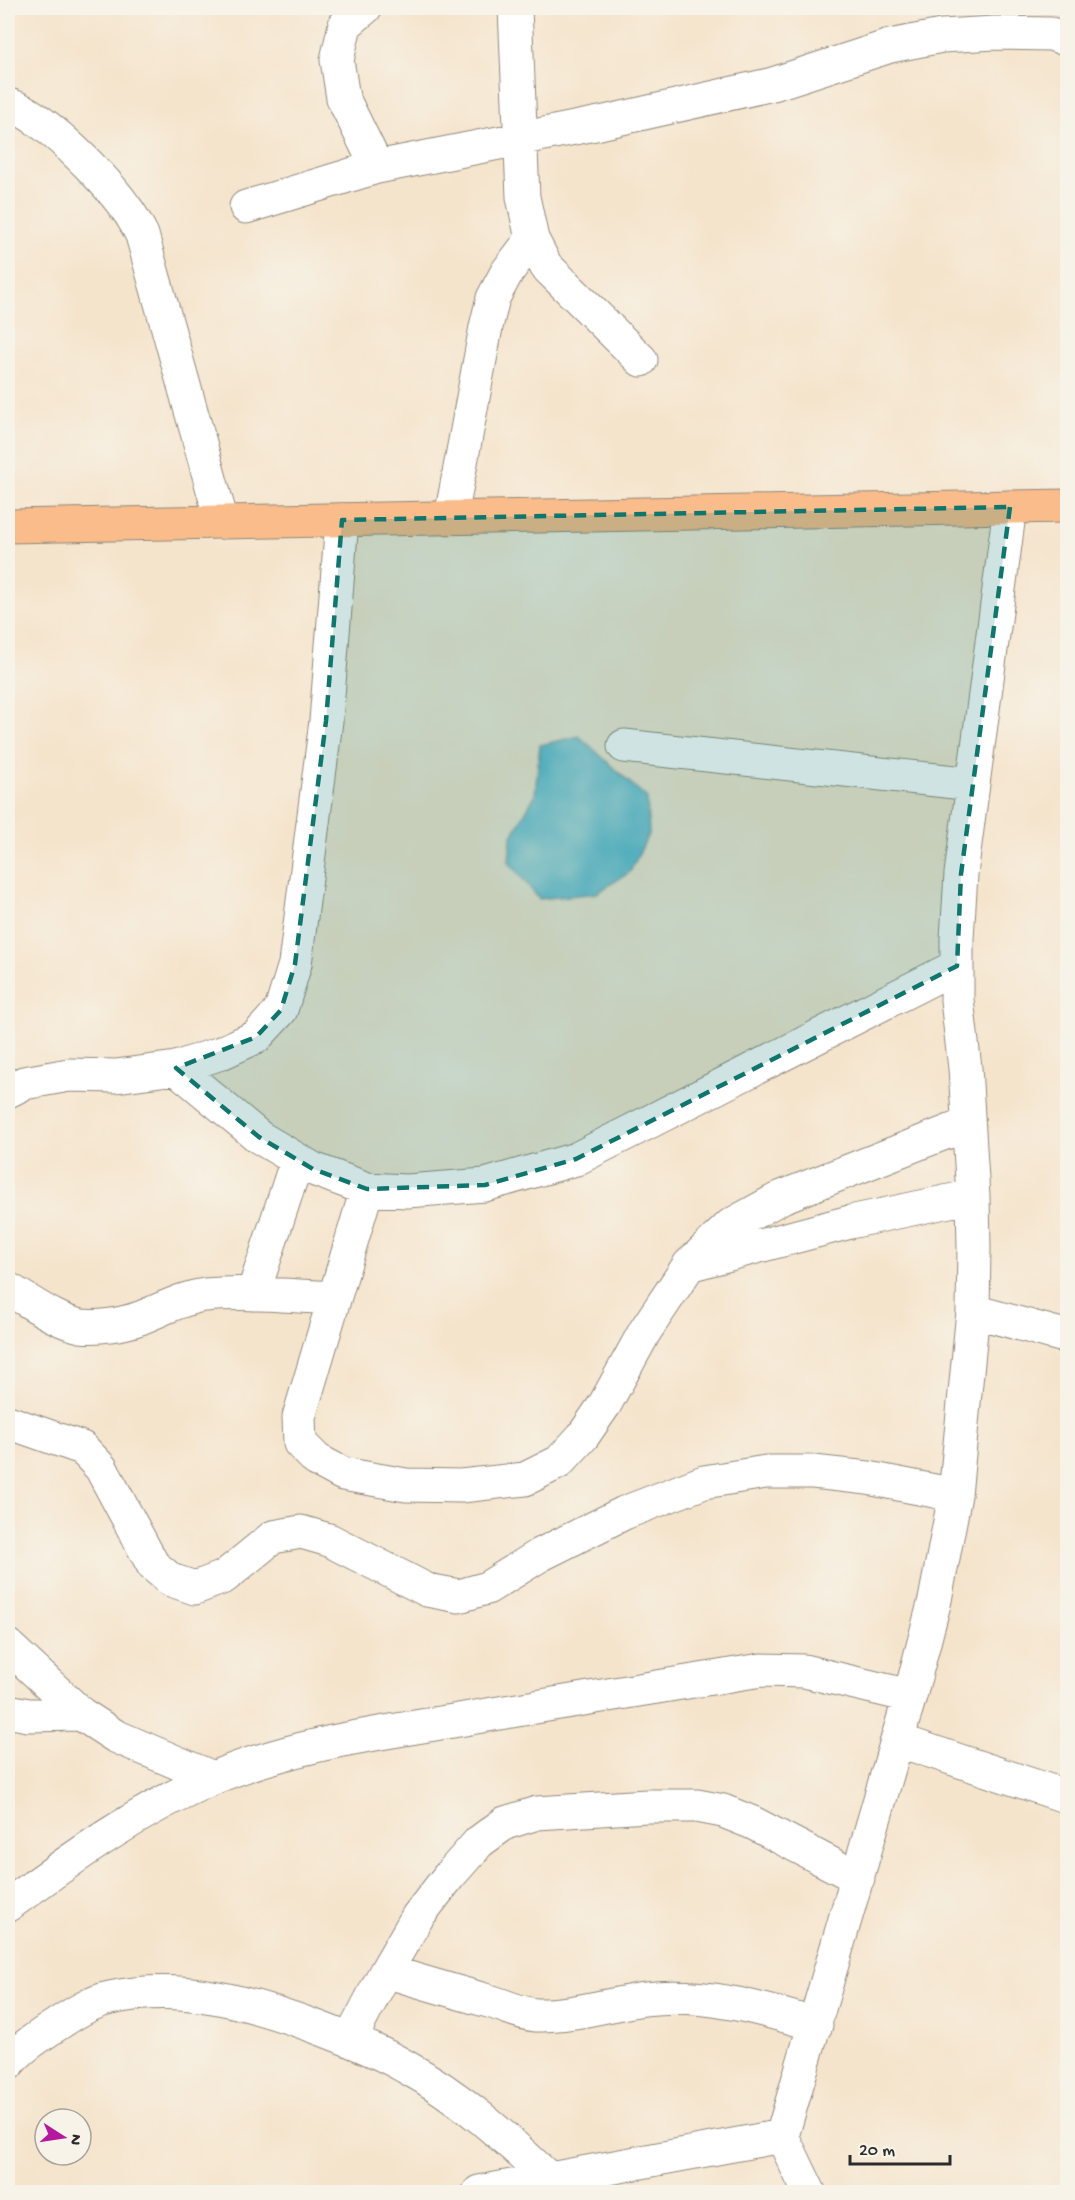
<svg xmlns="http://www.w3.org/2000/svg" width="1075" height="2200" viewBox="0 0 1075 2200" font-family="'Gochi Hand',sans-serif">
  <style>
    .water { fill: #50b4ce; stroke: #3e707c; stroke-width: 1.5 }
    .lines { fill: none; stroke-linecap: round; stroke-linejoin: round }
    .minor-casing { stroke: #90887c; stroke-width: 35 }
    .major-casing { stroke: #90887c; stroke-width: 35 }
    .minor { stroke: #fff; stroke-width: 33 }
    .major { stroke: #f9bc8a; stroke-width: 33 }
    .marked { fill: #0f766e; fill-opacity: 0.2; stroke: #0f766e; stroke-width: 4.5; stroke-dasharray: 12 8; stroke-linejoin: round }
  </style>
  <rect width="100%" height="100%" fill="#f7f3e8"/>
  <filter id="ink" filterUnits="userSpaceOnUse"><feTurbulence type="fractalNoise" baseFrequency=".0167" numOctaves="2"/><feDisplacementMap in="SourceGraphic" scale="12" xChannelSelector="R" yChannelSelector="G"/><feConvolveMatrix kernelMatrix="1 2 1 2 8 2 1 2 1" color-interpolation-filters="sRGB"/></filter>
  <filter id="wash" filterUnits="userSpaceOnUse"><feTurbulence type="fractalNoise" baseFrequency=".008" numOctaves="4" result="noise"/><feDisplacementMap in="SourceGraphic" scale="24" xChannelSelector="R" yChannelSelector="G"/><feGaussianBlur stdDeviation="1.35" result="paint"/><feColorMatrix in="noise" values="0 0 0 0 0 0 0 0 0 0 0 0 0 0 0 0 0 1.4 0 .05"/><feComposite in="paint" operator="in"/></filter>
  <g filter="url(#wash)">
    <rect width="100%" height="100%" fill="#f5e4cc"/>
    <!-- water -->
    <path class="water" d="M579,736l68,62 2,35 -19,39 -33,21 -58,6 -30,-37 2,-24 24,-43 5,-50z"/>
  </g>
  <g filter="url(#ink)">
    <g class="lines">
      <defs>
        <path id="minor" d="M365,8l-20,17 -8,35 6,38 34,69
          M515,8l8,189 9,42 14,27 95,94
          M8,105c32,6 98,75 117,102 7,8 12,18 17,28l80,287
          M246,207l131,-40 223,-44 173,-39 117,-38 52,-10 53,-3 56,1 17,6
          M451,517l35,-190 7,-29 14,-26 25,-33
          M624,746l349,38
          M176,1068l83,69 54,32 54,20 40,2 78,-6 91,-26 381,-193
          M8,1091l16,-8 45,-8 47,1 60,-8 45,-15 35,-16 25,-27 14,-46 31,-243 16,-201
          M367,1189l-68,228 1,26 17,17 26,14 63,11 55,1 64,-7 34,-17 24,-26 22,-32 40,-73 44,-66 42,-40 51,-28 186,-73
          M692,1264l158,-42 123,-26
          M8,1289c22,12 47,32 73,37 17,2 43,-2 59,-8 21,-8 42,-20 65,-23 42,-4 87,1 129,3
          M253,1294l44,-134
          M973,1311l95,26
          M8,1422l74,26 19,20 52,97 18,15 24,8 29,-11 49,-40 28,-5 28,8 98,50 32,6 28,-8 53,-33 84,-42 80,-31 62,-10h47l55,6 87,17
          M8,1646l73,68 34,22 98,42
          M8,1711l20,4 53,-1
          M897,1740l171,57
          M8,1905c65,-47 129,-94 203,-126 76,-33 161,-45 242,-58 102,-18 205,-34 308,-51l43,1 106,25
          M386,1971c35,11 70,21 106,31 14,4 29,12 44,13 36,1 73,-11 109,-16 58,-7 116,9 171,26
          M350,2040l36,-69 32,-55 31,-40 30,-34 26,-19 32,-10 110,-7h50l26,5 30,12 105,55
          M8,2064c11,-15 30,-27 45,-37 17,-11 37,-25 57,-29 72,-16 142,5 209,30 29,11 60,23 87,39 54,29 99,70 143,112
          M479,2192l303,-56
          M809,2192l-27,-56 128,-440 25,-96 20,-105 18,-184 1,-62 -1,-53 -8,-128 -8,-68v-62l4,-64 49,-367"/>
        <path id="major" d="M8,526l1060,-20"/>
      </defs>
      <!-- minor casing -->
      <use href="#minor" class="minor-casing"/>
      <!-- major casing -->
      <use href="#major" class="major-casing"/>
      <!-- minor -->
      <use href="#minor" class="minor"/>
      <!-- major -->
      <use href="#major" class="major"/>
    </g>
  </g>
  <!-- marked area -->
  <path class="marked" d="M1010,507l-49,367 -4,92 -381,193 -91,26 -118,4 -54,-20 -54,-32 -83,-69 80,-31 25,-27 14,-46 31,-243 16,-201z"/>
  <!-- margin -->
  <rect width="1075" height="2200" fill="none" stroke="#f7f3e8" stroke-width="30"/>
  <!-- north arrow -->
  <g transform="translate(63 2137) rotate(102)"><circle r="28" fill="#f7f3e8" stroke="#a5a39c" stroke-width="1.5"/>
  <path d="M0-4.5L10 22L0 15L-10 22Z" fill="#b5179e"/>
  <text y="-9" font-size="16" font-weight="bold" text-anchor="middle" fill="#2b2b2b">N</text>
  </g>
  <!-- scale -->
  <path d="M850 2155v9h100v-9" fill="none" stroke="#2b2b2b" stroke-width="3"/>
  <text x="859" y="2155" font-size="18" fill="#2b2b2b" stroke="#f7f3e8" stroke-width="4.5" paint-order="stroke">20 m</text>
</svg>
